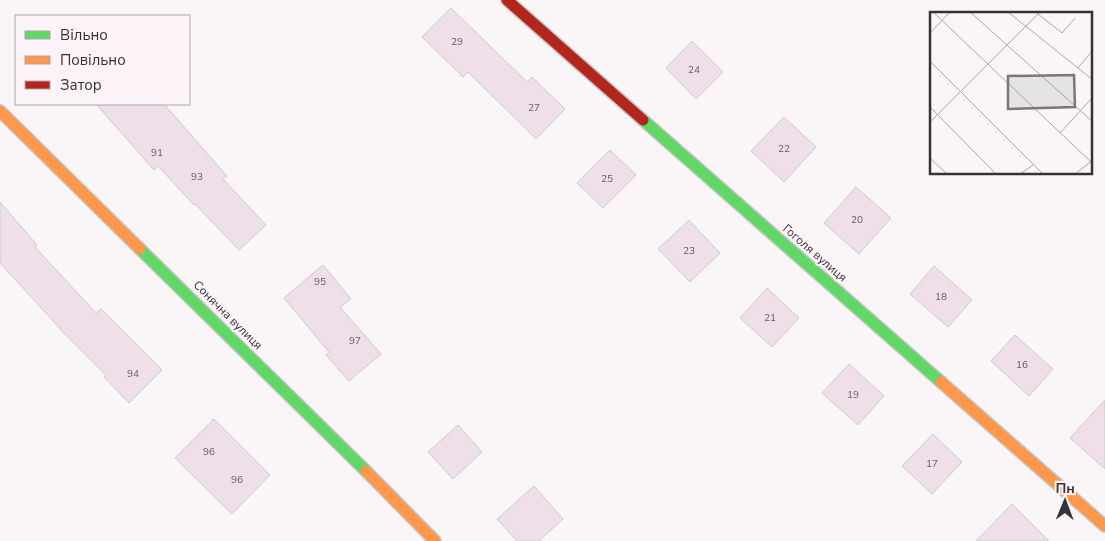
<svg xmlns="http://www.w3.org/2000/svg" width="1105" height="541" viewBox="0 0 1105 541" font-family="'Nunito Sans',sans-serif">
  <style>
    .building { fill: #eedfe9; stroke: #cdcacb }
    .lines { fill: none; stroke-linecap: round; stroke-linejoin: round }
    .fast-casing { stroke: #cac7c9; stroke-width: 14 }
    .slow-casing { stroke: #cac7c9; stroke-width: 14 }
    .jam-casing { stroke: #cac7c9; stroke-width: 14 }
    .fast { stroke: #63d668; stroke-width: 11 }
    .slow { stroke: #ff974d; stroke-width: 11 }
    .jam { stroke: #b3261e; stroke-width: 11 }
    .labels { text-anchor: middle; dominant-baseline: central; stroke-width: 4.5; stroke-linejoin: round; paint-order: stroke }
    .number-label { font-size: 10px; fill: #635d61 }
    .street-label { font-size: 12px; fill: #353234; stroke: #fcf4f9 }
    .inset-road { fill: none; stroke: #aba8aa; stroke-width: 1 }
    .view { fill: #7a7779; fill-opacity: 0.15; stroke: #7a7779; stroke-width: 2.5 }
    .inset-edge { fill: none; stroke: #353234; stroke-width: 2.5 }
  </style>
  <rect width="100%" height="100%" fill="#faf6f8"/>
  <!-- building -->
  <path class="building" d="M451,8l76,74 5,-5 33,32 -29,30 -68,-67 -5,5 -41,-40z
    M692,41l31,31 -27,27 -30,-31z
    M96,104h68l63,72 -4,3 43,46 -27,25 -44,-46 -1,1 -36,-39 -4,4z
    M784,117l32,30 -32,35 -33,-31z
    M610,150l26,25 -33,33 -26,-25z
    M856,187l35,31 -32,36 -35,-31z
    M0,202l37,43 -2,2 61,66 5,-4 61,61 -33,33 -25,-26 2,-2 -42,-42 -64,-70z
    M689,220l31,33 -30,29 -32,-33z
    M323,265l28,34 -11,8 41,47 -32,27 -23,-26 3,-3 -45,-54z
    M934,266l38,34 -24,27 -38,-33z
    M767,288l32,30 -27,29 -32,-29z
    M1015,335l38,34 -24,27 -38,-35z
    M849,364l35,32 -26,29 -36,-32z
    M1105,400v69l-35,-31z
    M214,419l56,56 -38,39 -57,-56z
    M458,425l24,27 -29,27 -25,-27z
    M933,434l29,28 -30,32 -30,-28z
    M534,486l29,33 -24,22h-22l-20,-22z
    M1012,504l37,37h-73z"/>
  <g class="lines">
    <defs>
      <path id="fast" d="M643,120l298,262
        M140,249l226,222"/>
      <path id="slow" d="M0,111l140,138
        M941,382l164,144
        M366,471l69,70"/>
      <path id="jam" d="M507,0l136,120"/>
    </defs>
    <!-- fast casing -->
    <use href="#fast" class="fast-casing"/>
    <!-- slow casing -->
    <use href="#slow" class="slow-casing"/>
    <!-- jam casing -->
    <use href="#jam" class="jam-casing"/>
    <!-- fast -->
    <use href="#fast" class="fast"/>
    <!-- slow -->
    <use href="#slow" class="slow"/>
    <!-- jam -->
    <use href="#jam" class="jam"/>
  </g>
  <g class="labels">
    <!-- number labels -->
    <g class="number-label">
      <text x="457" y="42">29</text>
      <text x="694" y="70">24</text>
      <text x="534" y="108">27</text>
      <text x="784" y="149">22</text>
      <text x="157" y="153">91</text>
      <text x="197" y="177">93</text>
      <text x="607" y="179">25</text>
      <text x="857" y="220">20</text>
      <text x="689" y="251">23</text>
      <text x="320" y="282">95</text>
      <text x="941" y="297">18</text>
      <text x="770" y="318">21</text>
      <text x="355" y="341">97</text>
      <text x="1022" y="365">16</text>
      <text x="133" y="374">94</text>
      <text x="853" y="395">19</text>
      <text x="209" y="452">96</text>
      <text x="932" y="464">17</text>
      <text x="237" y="480">96</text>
    </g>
    <!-- street labels -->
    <g class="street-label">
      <text transform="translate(815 253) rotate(41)">Гоголя вулиця</text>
      <text transform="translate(228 315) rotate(45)">Сонячна вулиця</text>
    </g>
  </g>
  <!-- overview -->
  <g transform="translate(930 12)">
    <rect width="162" height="162" fill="#faf6f8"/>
    <path class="inset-road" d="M3,0l158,150M40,0l123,110M78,0l85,68M108,2l24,19 13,-15M0,21l20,-21M0,49l113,113M148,56l15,-18M0,95l66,67M0,110l110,-110M130,121l33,-36M0,146l17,16M90,162l13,-9M145,162l18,-14"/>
    <path class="view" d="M144,63l1,32 -67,2v-33z"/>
    <rect width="162" height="162" class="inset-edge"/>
  </g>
  <!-- legend -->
  <rect x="15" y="15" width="175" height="90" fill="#fcf4f9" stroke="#aca6aa"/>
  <rect x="25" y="31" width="25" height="8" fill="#63d668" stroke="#aca6aa"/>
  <text x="60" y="40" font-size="15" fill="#353234">Вільно</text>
  <rect x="25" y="56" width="25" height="8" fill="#ff974d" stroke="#aca6aa"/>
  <text x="60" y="65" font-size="15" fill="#353234">Повільно</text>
  <rect x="25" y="81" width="25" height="8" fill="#b3261e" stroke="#aca6aa"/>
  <text x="60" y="90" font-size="15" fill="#353234">Затор</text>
  <!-- north arrow -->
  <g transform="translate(1065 501) rotate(1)" stroke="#fcf4f9" stroke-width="4" paint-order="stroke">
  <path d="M0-4L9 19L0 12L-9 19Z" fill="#353234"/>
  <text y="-8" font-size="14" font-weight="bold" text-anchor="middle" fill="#353234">Пн</text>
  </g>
</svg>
